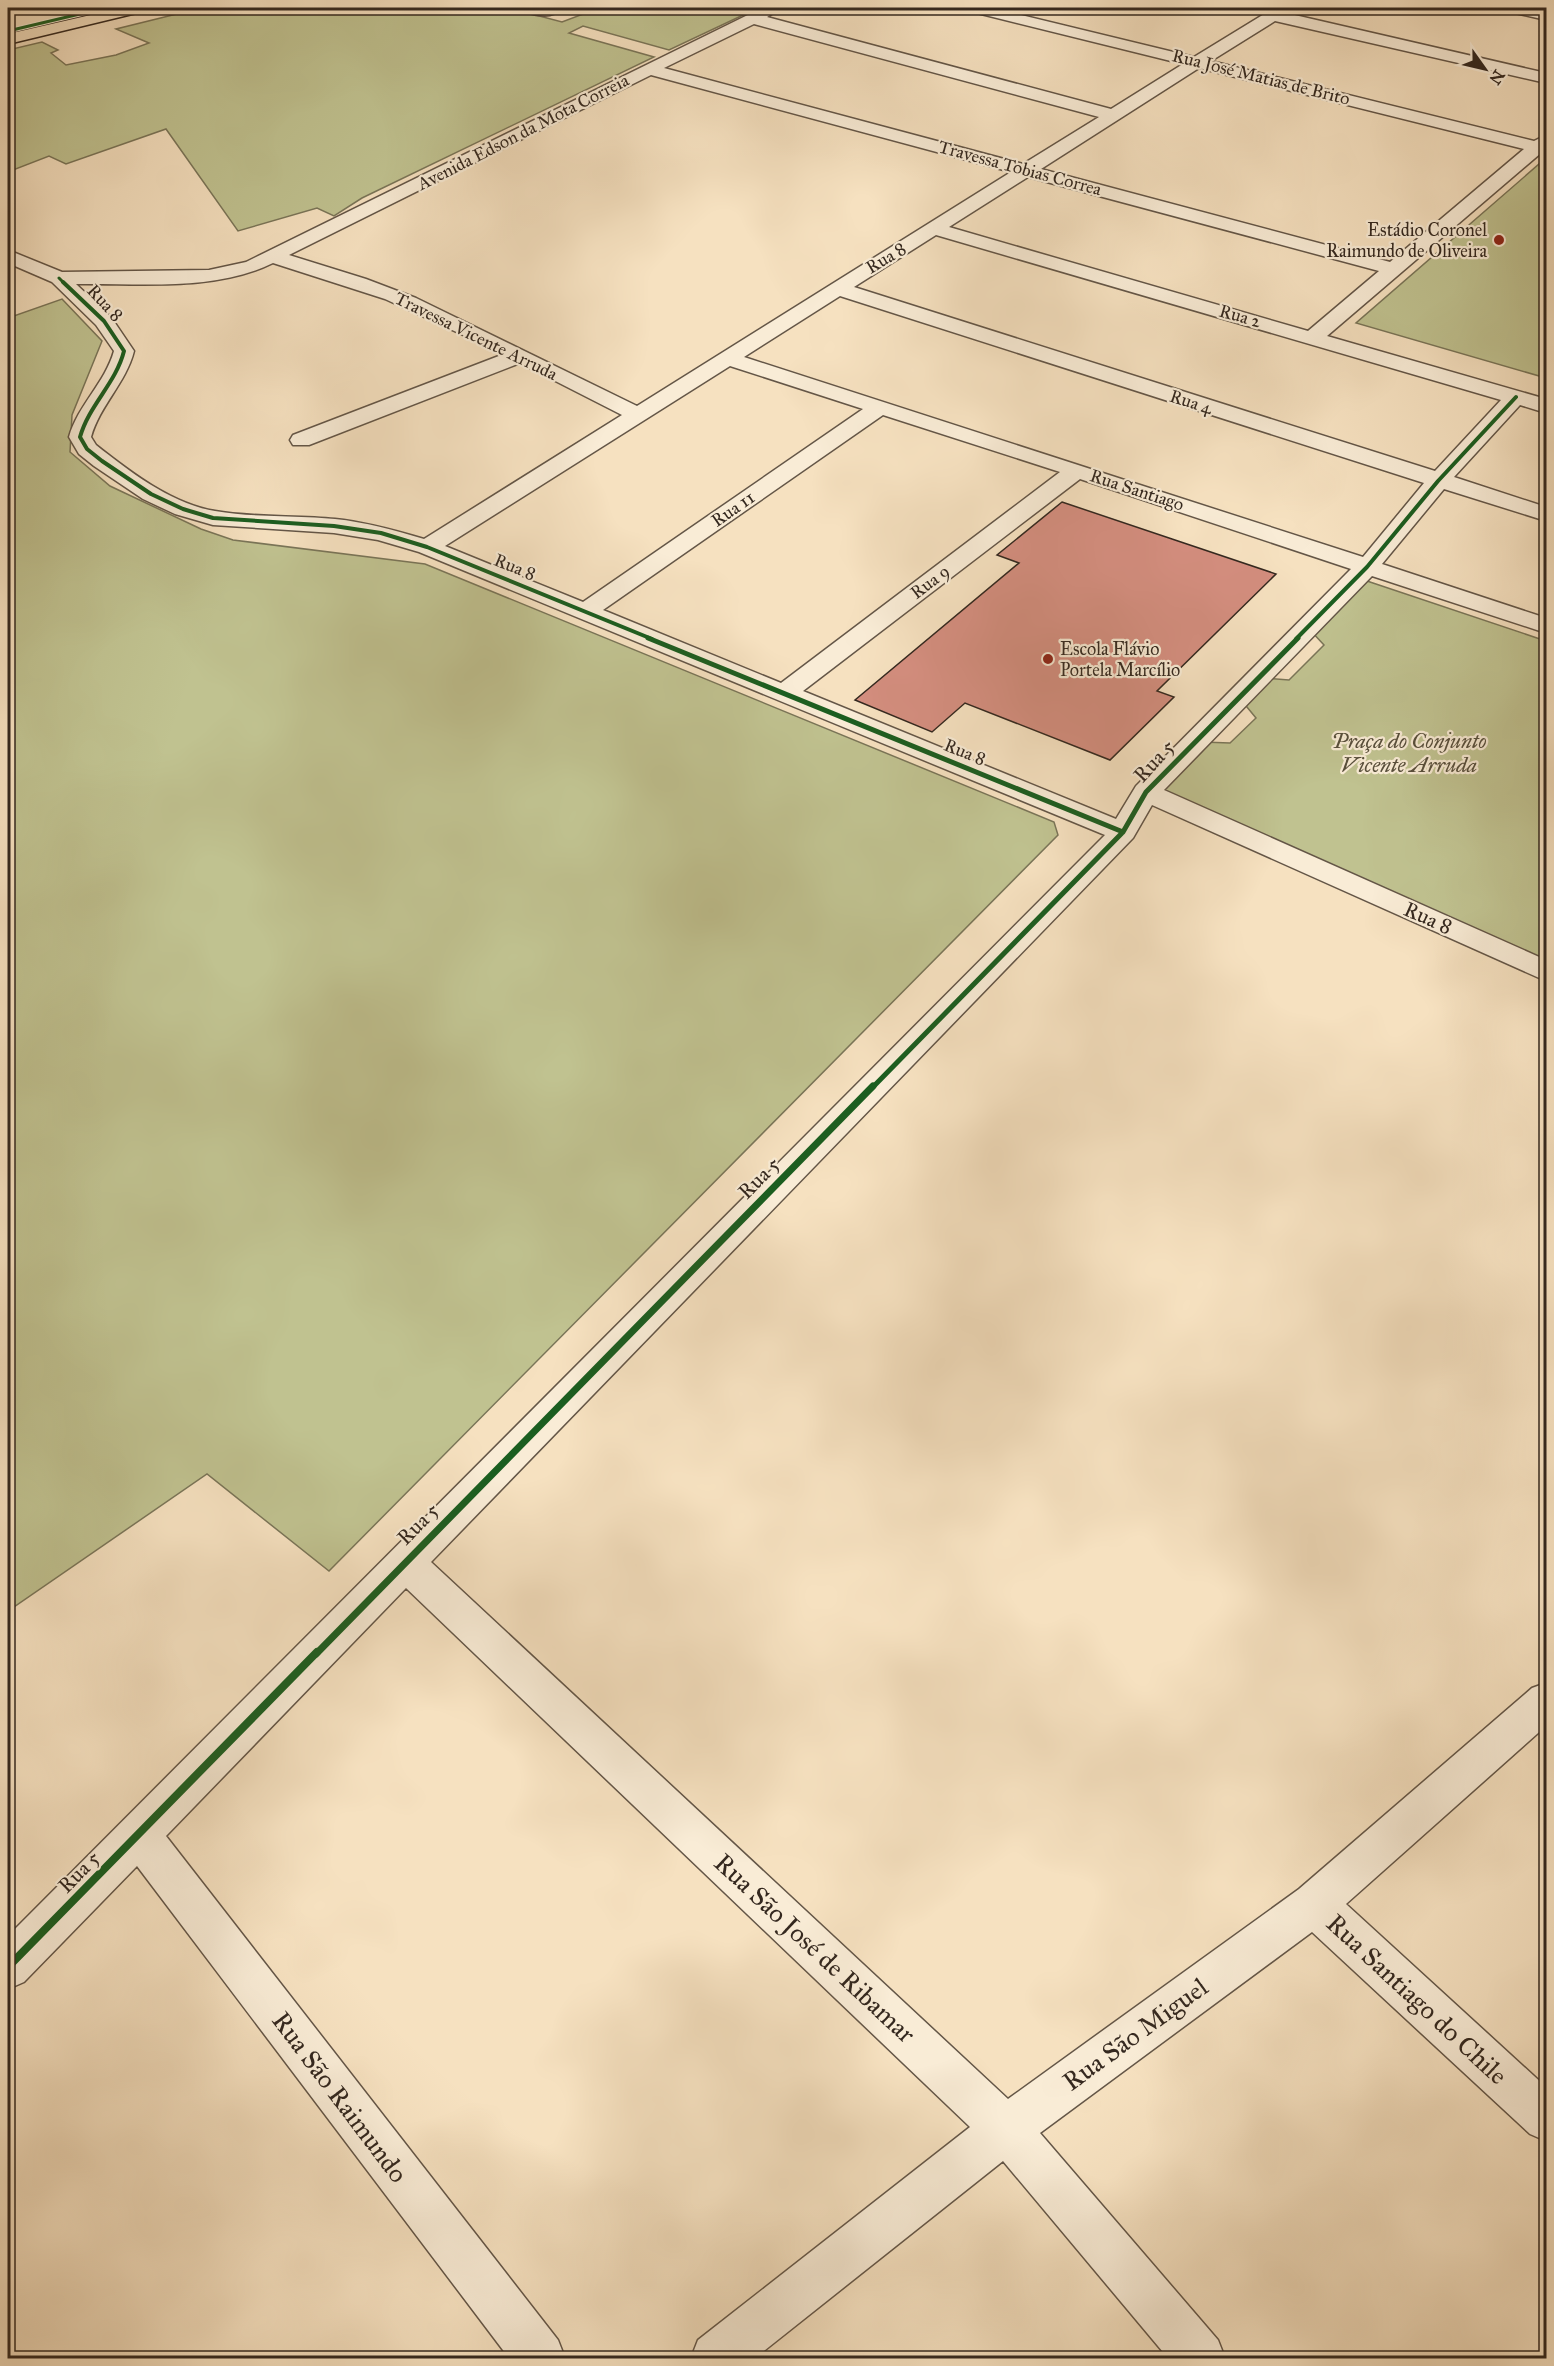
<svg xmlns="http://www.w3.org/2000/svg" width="1554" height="2366" viewBox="0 0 1554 2366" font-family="'IM FELL Great Primer',serif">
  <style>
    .green { fill: #c0c290; stroke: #7a7558; stroke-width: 1.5 }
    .building { fill: #d48e7f; stroke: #34281f; stroke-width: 1.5 }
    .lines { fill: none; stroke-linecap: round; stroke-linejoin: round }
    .minor-casing { stroke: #645647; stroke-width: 3 }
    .primary-casing { stroke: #34281f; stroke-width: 3 }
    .minor { fill: #f9ecd6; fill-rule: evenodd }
    .primary { fill: #f6e1c0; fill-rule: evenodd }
    .cycleway-far4-casing { stroke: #f9ecd6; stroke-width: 5 }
    .cycleway-far3-casing { stroke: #f9ecd6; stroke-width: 6 }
    .cycleway-far2-casing { stroke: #f9ecd6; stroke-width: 8 }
    .cycleway-far1-casing { stroke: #f9ecd6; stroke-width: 10 }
    .cycleway-casing { stroke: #f9ecd6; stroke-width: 12 }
    .cycleway-far4 { stroke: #1b5e20; stroke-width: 3 }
    .cycleway-far3 { stroke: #1b5e20; stroke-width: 4 }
    .cycleway-far2 { stroke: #1b5e20; stroke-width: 5 }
    .cycleway-far1 { stroke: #1b5e20; stroke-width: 7 }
    .cycleway { stroke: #1b5e20; stroke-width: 8 }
    .poi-dot { fill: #8f2418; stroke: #f9ecd6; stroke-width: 2 }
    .labels { text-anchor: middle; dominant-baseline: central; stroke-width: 4.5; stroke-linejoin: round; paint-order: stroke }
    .far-street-label { font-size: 18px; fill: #34281f; stroke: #f9ecd6 }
    .far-poi-label { font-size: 18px; fill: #34281f; stroke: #f9ecd6; text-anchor: end }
    .park-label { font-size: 21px; font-style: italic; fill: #574e3b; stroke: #f9ecd6 }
    .street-label { font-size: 21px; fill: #34281f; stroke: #f9ecd6 }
    .near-street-label { font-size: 26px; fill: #34281f; stroke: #f9ecd6 }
  </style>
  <rect width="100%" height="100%" fill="#f6e1c0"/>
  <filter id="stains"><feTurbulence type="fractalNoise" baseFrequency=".00333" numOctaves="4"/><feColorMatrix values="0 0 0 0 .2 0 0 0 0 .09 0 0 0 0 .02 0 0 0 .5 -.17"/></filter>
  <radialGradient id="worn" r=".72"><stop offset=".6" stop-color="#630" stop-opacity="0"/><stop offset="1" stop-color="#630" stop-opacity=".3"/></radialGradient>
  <!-- green -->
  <path class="green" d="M201,8h308l53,14 37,-14h159l-89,42 -86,-24 -14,7 85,24 -292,141 -28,18 -17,-8 -79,23 -72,-102 -100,35 -17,-8 -41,16v-122l34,-8 16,8 -7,3 15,12 50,-10 33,-12 -33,-14z
    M1546,158v220l-190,-55z
    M62,299l40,42 -30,74 -2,37 40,34 91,43 32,11 192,24 629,258 4,13 -729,736 -122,-97 -199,137v-1293z
    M1367,581l179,60v325l-381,-174 -7,-7 44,-43 28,1 26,-25 -14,-17 23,-23 24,2 35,-35 -13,-14 49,-48z"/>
  <!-- building -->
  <path class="building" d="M1062,502l214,72 -119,117 17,6 -64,63 -145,-57 -33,29 -77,-32 164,-137 -22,-8z"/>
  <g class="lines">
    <defs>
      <path id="minor" d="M519,8h44c-12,12 -27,7 -42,3z
        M762,8h19l-14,9 344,92 72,-45 -214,-53 -2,-3h25l202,49 80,-49h18l-6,5 260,60v10l-271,-62 -64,40 323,80 12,-6v19l-5,-1 -214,183 219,63v14l-26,-8 -66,72 92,30v14l-102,-32 -62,75 164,54v15l-174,-57 -208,214 382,170v21l-394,-176 -19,33 -702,724 577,537 291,-210 233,-201 14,-5v43l-200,178 200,183v54l-16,-7 -218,-202 -272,201 178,207 7,18h-57l-165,-197 -248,197h-64l7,-18 272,-213 -564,-539 -240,248 392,504 7,18h-56l-372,-492 -113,116 -16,7v-53l1097,-1101 -686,-283 -41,-12 -44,-7 -121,-8 -38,-11 -32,-15 -49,-33 -15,-12 -10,-17c9,-32 36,-54 45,-86l-18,-26 -44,-43 -44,-19v-13l54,22 147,-2 37,-8zM754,24l345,93 -76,47 -359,-96zM1199,68l325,81 -134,113 -349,-93zM651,75l360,97 -374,234 -221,-108 -50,-19 -77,-24zM1028,177l351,94 -71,60 -359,-104zM936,235l565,165 -66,71 -581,-184zM273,263l112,36 119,55 -211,81 -3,5 3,5h16l211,-82 102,52 -198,124c-30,-9 -59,-17 -89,-20 -40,-4 -81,-1 -120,-8 -43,-7 -85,-39 -119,-66l-5,-8c9,-32 35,-54 43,-86l-23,-34 -35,-33c64,-1 139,8 197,-21zM840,296l584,187 -61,74 -619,-200zM730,366l133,43 -280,193 -138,-56zM883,415l177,57 -279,211 -178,-73zM1080,479l271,90 -215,217 -20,33 -313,-128z
        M1504,8l42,2v10l-40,-9z"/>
      <path id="primary" d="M121,8h26l-2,3 -137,33v-10z"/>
    </defs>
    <!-- minor casing -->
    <use href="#minor" class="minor-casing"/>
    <!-- primary casing -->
    <use href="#primary" class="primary-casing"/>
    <!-- minor -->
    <use href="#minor" class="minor"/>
    <!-- primary -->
    <use href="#primary" class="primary"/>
    <defs>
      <path id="cycleway-far4" d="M8,31l97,-23
        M59,278l5,5"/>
      <path id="cycleway-far3" d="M63,282l41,39 20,30c-8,32 -35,54 -44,86l7,12 15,12 49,33 32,15 30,9 121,8 47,7 46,14 225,92
        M1296,639l71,-72 71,-86 78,-84"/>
      <path id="cycleway-far2" d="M648,638l475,194
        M872,1088l251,-256 23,-40 152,-154"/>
      <path id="cycleway-far1" d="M316,1654l557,-568"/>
      <path id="cycleway" d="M8,1967l309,-315"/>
    </defs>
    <!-- cycleway-far4 casing -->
    <use href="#cycleway-far4" class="cycleway-far4-casing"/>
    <!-- cycleway-far3 casing -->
    <use href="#cycleway-far3" class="cycleway-far3-casing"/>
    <!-- cycleway-far2 casing -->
    <use href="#cycleway-far2" class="cycleway-far2-casing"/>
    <!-- cycleway-far1 casing -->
    <use href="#cycleway-far1" class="cycleway-far1-casing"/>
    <!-- cycleway casing -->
    <use href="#cycleway" class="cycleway-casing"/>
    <!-- cycleway-far4 -->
    <use href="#cycleway-far4" class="cycleway-far4"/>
    <!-- cycleway-far3 -->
    <use href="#cycleway-far3" class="cycleway-far3"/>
    <!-- cycleway-far2 -->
    <use href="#cycleway-far2" class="cycleway-far2"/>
    <!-- cycleway-far1 -->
    <use href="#cycleway-far1" class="cycleway-far1"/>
    <!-- cycleway -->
    <use href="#cycleway" class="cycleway"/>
  </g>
  <!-- markers -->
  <g class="poi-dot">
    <circle cx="1499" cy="240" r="6"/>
    <circle cx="1048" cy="659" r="6"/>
  </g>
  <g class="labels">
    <!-- far-street labels -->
    <g class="far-street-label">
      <text transform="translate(1261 77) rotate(14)">Rua José Matias de Brito</text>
      <text transform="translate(523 132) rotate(-27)">Avenida Edson da Mota Correia</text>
      <text transform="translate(1020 168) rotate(15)">Travessa Tobias Correa</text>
      <text transform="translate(886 258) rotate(-31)">Rua 8</text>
      <text transform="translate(105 303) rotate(47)">Rua 8</text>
      <text transform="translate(1240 316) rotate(16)">Rua 2</text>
      <text transform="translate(476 336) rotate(26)">Travessa Vicente Arruda</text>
      <text transform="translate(1191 402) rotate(18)">Rua 4</text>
      <text transform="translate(1137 490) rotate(18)">Rua Santiago</text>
      <text transform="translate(733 509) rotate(-35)">Rua 11</text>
      <text transform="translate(515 567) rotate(22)">Rua 8</text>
      <text transform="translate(930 582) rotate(-37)">Rua 9</text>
      <text transform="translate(965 752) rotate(22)">Rua 8</text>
    </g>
    <!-- far-poi labels -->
    <g class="far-poi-label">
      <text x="1487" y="230">Estádio Coronel<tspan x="1487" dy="21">Raimundo de Oliveira</tspan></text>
      <text x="1060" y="649" text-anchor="start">Escola Flávio<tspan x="1060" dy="21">Portela Marcílio</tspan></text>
    </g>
    <!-- park labels -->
    <g class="park-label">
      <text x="1409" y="741">Praça do Conjunto<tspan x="1409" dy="24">Vicente Arruda</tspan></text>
    </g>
    <!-- street labels -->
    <g class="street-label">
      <text transform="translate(1154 761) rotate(-47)">Rua 5</text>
      <text transform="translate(1428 918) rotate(24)">Rua 8</text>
      <text transform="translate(759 1178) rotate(-45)">Rua 5</text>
      <text transform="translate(418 1524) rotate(-45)">Rua 5</text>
      <text transform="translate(79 1872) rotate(-45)">Rua 5</text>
    </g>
    <!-- near-street labels -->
    <g class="near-street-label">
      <text transform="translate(815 1948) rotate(43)">Rua São José de Ribamar</text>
      <text transform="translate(1417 1999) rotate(43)">Rua Santiago do Chile</text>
      <text transform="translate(1135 2034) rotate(-36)">Rua São Miguel</text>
      <text transform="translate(340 2097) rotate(53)">Rua São Raimundo</text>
    </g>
  </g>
  <!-- margin -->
  <rect width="1554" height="2366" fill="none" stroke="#f6e1c0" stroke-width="30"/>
  <rect x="9" y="9" width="1536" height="2348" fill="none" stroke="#34281f" stroke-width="3"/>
  <rect x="15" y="15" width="1524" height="2336" fill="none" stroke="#34281f" stroke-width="1.5"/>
  <!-- north arrow -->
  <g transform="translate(1485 69) rotate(124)" stroke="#f9ecd6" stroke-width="4.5" paint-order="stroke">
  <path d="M0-4.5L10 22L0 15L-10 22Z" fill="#34281f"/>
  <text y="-9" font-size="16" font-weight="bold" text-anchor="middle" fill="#34281f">N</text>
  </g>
  <rect width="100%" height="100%" filter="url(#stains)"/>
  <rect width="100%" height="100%" fill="url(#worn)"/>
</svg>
